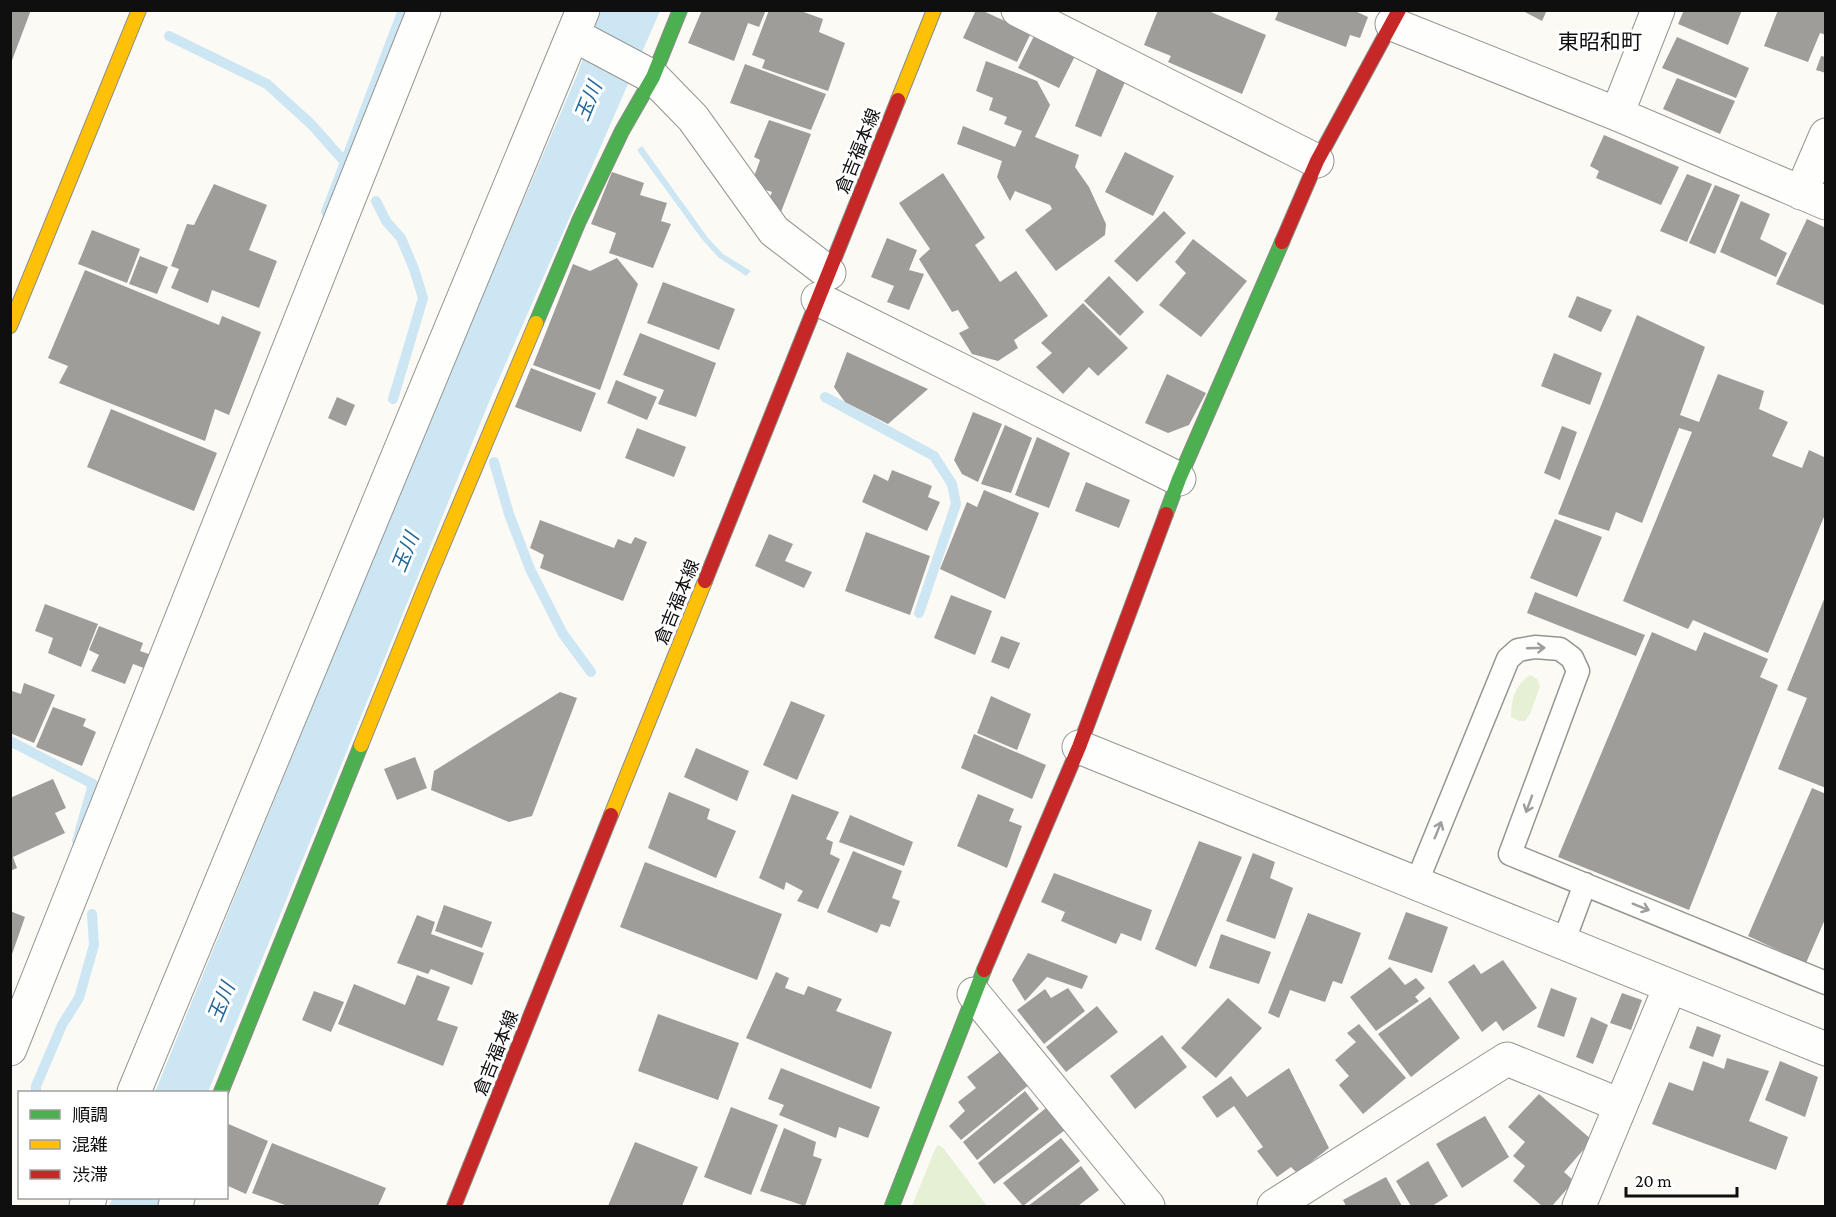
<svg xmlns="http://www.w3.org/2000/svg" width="1836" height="1217" viewBox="0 0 1836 1217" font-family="'Crimson Pro','Noto Sans JP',serif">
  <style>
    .green { fill: #e5f0d5 }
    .water { fill: #cde6f3 }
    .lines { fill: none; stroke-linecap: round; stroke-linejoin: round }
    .stream { stroke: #cde6f3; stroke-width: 10 }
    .building { fill: #9f9d99 }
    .lane-casing { stroke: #959592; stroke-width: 25 }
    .street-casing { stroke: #959592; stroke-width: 35 }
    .fast-casing { stroke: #8c8b89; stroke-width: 16 }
    .slow-casing { stroke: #8c8b89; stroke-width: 16 }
    .jam-casing { stroke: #8c8b89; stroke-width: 16 }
    .lane { stroke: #fefefd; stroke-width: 22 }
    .street { stroke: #fefefd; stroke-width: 33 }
    .fast { stroke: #4caf50; stroke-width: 14 }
    .slow { stroke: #ffc107; stroke-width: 14 }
    .jam { stroke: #c62828; stroke-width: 14 }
    .oneway { stroke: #9e9e9e }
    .labels { text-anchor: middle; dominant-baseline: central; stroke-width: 6; stroke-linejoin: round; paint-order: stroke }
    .street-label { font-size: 18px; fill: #0f0f0f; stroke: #fff }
    .water-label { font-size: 20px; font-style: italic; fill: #1f6699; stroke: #fff }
    .quarter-label { font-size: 21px; fill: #0f0f0f; stroke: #fff }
  </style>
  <rect width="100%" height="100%" fill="#fbfaf4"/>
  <!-- green -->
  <path class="green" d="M1530,675l7,4 3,7 -10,28 -5,7h-6l-8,-4c0,-18 4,-32 19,-42z
    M939,1145l5,4 43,57h-75l24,-59z"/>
  <!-- water -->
  <path class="water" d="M601,11h59l-169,386 -283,695h-53l273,-668 149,-349z
    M642,146l66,92 15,16 28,17 -5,5 -28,-19 -17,-19 -64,-88z
    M113,1198h52l-4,8h-52z"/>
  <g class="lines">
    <!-- stream -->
    <path class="stream" d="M169,36l98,48 45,41 30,34
      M376,201l10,20 15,17 13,31 9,29 -30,101
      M326,212l77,-202
      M825,397l109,59 18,28 4,20 -37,109
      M494,462l15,52 21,55 33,65 28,38
      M10,741l83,43 -16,57
      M36,1092v-6l26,-61 17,-27 15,-53 -2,-31"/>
  </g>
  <!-- building -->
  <path class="building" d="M10,10h21l-20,53h-1z
    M702,10h64l-7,17 -11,-4 -14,38 -46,-18z
    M769,10h29l25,9 -4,13 26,11 -17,48 -66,-23 3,-8 -13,-5z
    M976,10h5l50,23 -14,29 -54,-24z
    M1158,10h48l60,25 -24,59 -74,-32 3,-6 -27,-11z
    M1279,10h74l15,7 -8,21 -10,-3 -4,12 -71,-27z
    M1521,10h26l-5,11z
    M1684,10h58l-14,35 -50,-21z
    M1778,10h48v25l-6,-2 -12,29 -44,-16z
    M1035,34l41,20 -17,34 -41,-20z
    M1677,37l72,31 -13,30 -74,-30z
    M1821,56l5,1v16l-10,-3z
    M986,61l51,20 13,24 -15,32 44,18 -4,12 14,20 17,37 -1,11 -49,36 -31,-41 27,-21 -2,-4 -35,-14 -5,10 -13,-24 5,-16 -45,-17 6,-18 52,21 7,-16 -18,-7 3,-7 -18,-7 4,-12 -17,-7z
    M745,64l81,30 -15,36 -81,-27z
    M1097,69l28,13 -24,55 -26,-11z
    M1677,78l58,23 -15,33 -57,-25z
    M769,120l42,14 -30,78 -15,-6 6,-14 -21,-7 9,-25 -6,-3z
    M1604,135l75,32 -18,38 -65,-27 3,-7 -9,-5z
    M1125,152l49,24 -21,40 -48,-24z
    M612,172l32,11 -4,12 27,8 -6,18 10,3 -18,44 -44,-15 7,-20 -25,-9z
    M943,173l42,65 -10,7 25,37 16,-11 32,45 -34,24 4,8 -20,13 -26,-7 -13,-21 10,-5 -11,-18 -6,2 -33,-53 11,-10 -31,-46z
    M1687,174l25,10 -25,58 -27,-11z
    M214,184l53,21 -18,45 28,11 -18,47 -47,-18 -4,13 -37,-15 8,-19 -8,-3 16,-42 7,1z
    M1715,185l25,10 -25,59 -26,-11z
    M1741,201l29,13 -10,25 27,14 -11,24 -56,-25z
    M1164,211l22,22 -49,49 -23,-21z
    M1807,219l19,9v78l-50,-22z
    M92,230l48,19 -13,34 -49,-19z
    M887,238l30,12 -8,20 15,4 -15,36 -22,-8 7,-16 -23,-9z
    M1193,239l54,42 -46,56 -42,-32 27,-32 -11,-11z
    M140,256l28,11 -11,27 -28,-10z
    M617,258l21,26 -38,106 -67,-25 40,-101 17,7z
    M85,270l134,55 3,-9 39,16 -32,83 -14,-6 -10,32 -146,-58 9,-17 -20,-8z
    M1109,276l35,36 -24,24 -36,-35z
    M663,282l72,27 -16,41 -72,-27z
    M1577,296l35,14 -11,22 -33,-15z
    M1083,303l45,45 -30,28 -9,-9 -26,27 -27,-27 16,-14 -11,-10z
    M1637,315l68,32 -25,68 19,7 19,-48 46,17 -5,18 29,13 -16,34 30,12 7,-18 17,8v54l-58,141 -75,-33 -5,9 -65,-28 69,-169 -13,-4 -37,95 -26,-11 -7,19 -51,-17z
    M640,333l76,30 -20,54 -38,-13 6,-14 -41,-15z
    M847,352l81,37 -40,35 -43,-22 -11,-15z
    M1554,353l48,20 -12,32 -49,-19z
    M531,368l65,25 -15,39 -66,-25z
    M1167,374l39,19 -17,32 -21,8 -23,-10z
    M616,380l41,17 -10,23 -40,-17z
    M337,397l18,8 -9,21 -18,-8z
    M111,409l106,44 -23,58 -107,-44z
    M973,412l29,12 -24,58 -16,-8 -8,-14z
    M1005,425l27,13 -21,55 -30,-9z
    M1562,426l15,6 -17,48 -16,-7z
    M637,428l49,19 -12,30 -49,-19z
    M1037,437l33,16 -21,55 -34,-13z
    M892,470l40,16 -4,11 12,5 -13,29 -65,-29 12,-28 14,7z
    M1086,482l44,18 -11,28 -44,-17z
    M984,490l55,23 -34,86 -65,-30 27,-67 10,5z
    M1555,519l47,18 -25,60 -47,-19z
    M540,520l74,28 4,-9 13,5 4,-7 12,5 -24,59 -83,-33 4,-13 -14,-7z
    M866,532l64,24 -20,59 -65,-24z
    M769,534l24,10 -8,17 27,11 -8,16 -49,-22z
    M1535,592l110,43 -9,21 -109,-43z
    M951,595l41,16 -17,44 -41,-17z
    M1825,597h1v191l-48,-19 29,-71 -20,-8z
    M45,604l53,20 -17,43 -33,-14 5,-15 -18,-7z
    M99,626l44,17 -3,8 9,3 -5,14 -11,-4 -8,20 -34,-13 8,-16 -10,-5z
    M1652,632l44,19 8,-19 64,27 -8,18 18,8 -89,225 -131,-53z
    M1001,636l19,7 -11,26 -18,-7z
    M24,683l31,12 -21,48 -24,-10v-38l2,-4 9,3z
    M560,692l17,6 -45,118 -23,6 -78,-32 3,-19z
    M991,696l40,18 -14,36 -40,-17z
    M791,701l34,14 -28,65 -34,-15z
    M53,707l33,12 -3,7 13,6 -14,34 -46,-19z
    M974,734l72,31 -14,34 -71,-31z
    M696,748l53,23 -12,30 -53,-24z
    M415,757l12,31 -30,12 -13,-31z
    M53,779l13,29 -11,5 10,20 -52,24 4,11 -7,3v-73z
    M1812,788l14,6v123l-20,46 -58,-27z
    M669,792l41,17 -3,10 29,12 -20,47 -68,-30z
    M792,794l47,18 -13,27 7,3 -3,12 10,5 -22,50 -21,-8 6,-10 -17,-9 -2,8 -25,-12z
    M978,794l36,15 -5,12 13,5 -15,42 -50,-22z
    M850,815l63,27 -9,24 -65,-24z
    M1199,841l43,16 -46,110 -41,-18z
    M853,851l49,20 -10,27 8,3 -10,26 -9,-3 -4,9 -50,-21z
    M1253,853l22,9 -5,16 23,10 -18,51 -49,-18z
    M645,862l137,52 -25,66 -137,-53z
    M1054,873l98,37 -11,31 -20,-8 -5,11 -55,-23 4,-9 -24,-10z
    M444,905l48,17 -10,26 -47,-17z
    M10,911l15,6 -14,40h-1z
    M1406,912l42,15 -16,46 -44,-14z
    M1308,913l53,20 -19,51 -9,-3 -8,21 -35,-12 -11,28 -11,-5z
    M417,915l18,7 -4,12 53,19 -12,32 -41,-16 -3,5 -31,-11z
    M1221,934l50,18 -12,32 -50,-16z
    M1028,953l60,23 -6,13 -35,-12 -22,24 -13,-21z
    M1503,960l34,48 -34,23 -7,-10 -14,11 -34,-50 26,-18 7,10z
    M1390,967l15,18 11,-7 9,10 -10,9 4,4 -43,30 -26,-34z
    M776,972l13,6 -4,10 19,7 4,-9 34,13 -6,12 56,21 -21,57 -125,-51z
    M417,975l33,12 -13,33 21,7 -15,39 -105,-42 16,-40 51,21z
    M1068,988l17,23 -41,33 -27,-34 28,-21 6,9z
    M1551,988l26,10 -13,39 -27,-10z
    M314,991l30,11 -13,30 -29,-12z
    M1622,993l20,7 -11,30 -21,-7z
    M1430,997l30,41 -49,39 -33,-43z
    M1228,998l34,30 -46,50 -35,-30z
    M1097,1006l21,26 -52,40 -20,-25z
    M658,1014l81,29 -21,57 -80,-29z
    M1591,1017l17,8 -15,39 -17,-7z
    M1359,1024l47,54 -43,36 -24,-29 10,-9 -14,-16 21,-18 -9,-9z
    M1697,1026l24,9 -8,22 -24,-9z
    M1162,1035l25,32 -52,42 -25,-33z
    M1002,1050l28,34 -69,56 -12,-14 16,-15 -7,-9 18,-14 -9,-11z
    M1727,1058l42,13 -20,50 39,16 -12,33 -124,-46 17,-42 24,9 10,-30 21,8z
    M1780,1061l38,16 -13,40 -40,-17z
    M781,1068l99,39 -12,31 -29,-11 -3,11 -57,-23 5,-10 -16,-6z
    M1289,1068l40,80 -32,25 -6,-6 -14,10 -20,-26 6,-4 -29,-41 -17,12 -15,-21 29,-21 16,21z
    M1025,1091l14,18 -62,51 -14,-18z
    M1539,1094l53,46 -28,32 10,9 -22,25h-10l-29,-25 12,-15 -12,-10 12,-14 -17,-15z
    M731,1107l47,18 -27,70 -47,-18z
    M1046,1108l19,22 -71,54 -16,-21z
    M1485,1116l24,41 -47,31 -26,-44z
    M226,1123l42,18 -22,53 -20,-9z
    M784,1128l32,14 -3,14 9,3 -17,47 -45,-15z
    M1061,1138l19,23 -57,45 -20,-23z
    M635,1142l63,25 -16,39h-74z
    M272,1143l114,45 -8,18h-90l-36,-13z
    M1428,1161l20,35 -16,10h-21l-15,-25z
    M1081,1166l18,24 -21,16h-50z
    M1386,1177l16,29h-56l-3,-6z"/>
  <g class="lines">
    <defs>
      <path id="lane" d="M1416,884l92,-225 10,-9 17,-3 25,2 12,9 6,13 -68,183 316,129
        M1563,943l22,-59"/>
      <path id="street" d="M1018,10l299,151
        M1392,24l225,90 209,89
        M574,35l79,42 40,41 81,113 55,42
        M1617,114l41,-104
        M1801,193l25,-58
        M818,299l361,180
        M1079,747l747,302
        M974,994l174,212
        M10,1049l414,-1039
        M134,1092l449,-1082
        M86,1206l4,-8
        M175,1206l3,-8
        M1274,1206l233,-147 113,46
        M1579,1206l91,-219"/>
      <path id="fast" d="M536,323l43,-102 43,-90 31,-54 27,-67
        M1166,514l13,-35 103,-237
        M221,1092l140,-347
        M892,1206l92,-236"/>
      <path id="slow" d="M898,100l36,-90
        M10,326l129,-316
        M361,745l67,-165 108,-257
        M611,815l94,-234"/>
      <path id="jam" d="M1282,242l35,-81 82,-151
        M705,581l193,-481
        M984,970l95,-223 87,-233
        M454,1206l157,-391"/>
    </defs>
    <!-- lane casing -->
    <use href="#lane" class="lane-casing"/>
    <!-- street casing -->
    <use href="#street" class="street-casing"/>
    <!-- fast casing -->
    <use href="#fast" class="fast-casing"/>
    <!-- slow casing -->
    <use href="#slow" class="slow-casing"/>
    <!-- jam casing -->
    <use href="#jam" class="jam-casing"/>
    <!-- lane -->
    <use href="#lane" class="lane"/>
    <!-- street -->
    <use href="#street" class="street"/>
    <!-- fast -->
    <use href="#fast" class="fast"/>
    <!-- slow -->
    <use href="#slow" class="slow"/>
    <!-- jam -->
    <use href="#jam" class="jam"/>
  </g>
  <!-- one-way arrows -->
  <defs><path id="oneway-shaft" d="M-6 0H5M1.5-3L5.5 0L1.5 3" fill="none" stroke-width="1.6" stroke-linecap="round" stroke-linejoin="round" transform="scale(1.5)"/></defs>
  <g class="oneway">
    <use href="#oneway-shaft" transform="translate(1536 648) rotate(-2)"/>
    <use href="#oneway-shaft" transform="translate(1529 804) rotate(110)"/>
    <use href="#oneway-shaft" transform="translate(1438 830) rotate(-68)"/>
    <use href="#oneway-shaft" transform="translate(1641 907) rotate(22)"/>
  </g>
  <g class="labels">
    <!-- street labels -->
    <g class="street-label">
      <text transform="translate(858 151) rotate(-68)">倉吉福本線</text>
      <text transform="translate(677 602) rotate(-68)">倉吉福本線</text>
      <text transform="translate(496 1053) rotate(-68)">倉吉福本線</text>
    </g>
    <!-- water labels -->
    <g class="water-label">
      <text transform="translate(588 101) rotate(-68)">玉川</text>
      <text transform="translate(405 552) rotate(-68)">玉川</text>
      <text transform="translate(221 1002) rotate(-68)">玉川</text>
    </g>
    <!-- quarter labels -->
    <g class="quarter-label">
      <text x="1600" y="42">東昭和町</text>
    </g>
  </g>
  <!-- border -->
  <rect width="1836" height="1217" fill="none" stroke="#0f0f0f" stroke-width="24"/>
  <!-- legend -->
  <rect x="18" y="1091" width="210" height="108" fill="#ffffff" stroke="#9f9f9f" stroke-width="1.5"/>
  <rect x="30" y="1110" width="30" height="9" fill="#4caf50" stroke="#9f9f9f" stroke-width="1.5"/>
  <text x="72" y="1121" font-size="18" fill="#0f0f0f">順調</text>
  <rect x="30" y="1140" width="30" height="9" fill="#ffc107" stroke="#9f9f9f" stroke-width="1.5"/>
  <text x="72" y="1151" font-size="18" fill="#0f0f0f">混雑</text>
  <rect x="30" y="1170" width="30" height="9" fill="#c62828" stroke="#9f9f9f" stroke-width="1.5"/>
  <text x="72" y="1181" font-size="18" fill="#0f0f0f">渋滞</text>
  <!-- scale -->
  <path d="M1626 1187v9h111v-9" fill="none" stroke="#0f0f0f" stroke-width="3"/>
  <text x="1635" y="1187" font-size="18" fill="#0f0f0f" stroke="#ffffff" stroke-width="4.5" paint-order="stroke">20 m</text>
</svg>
